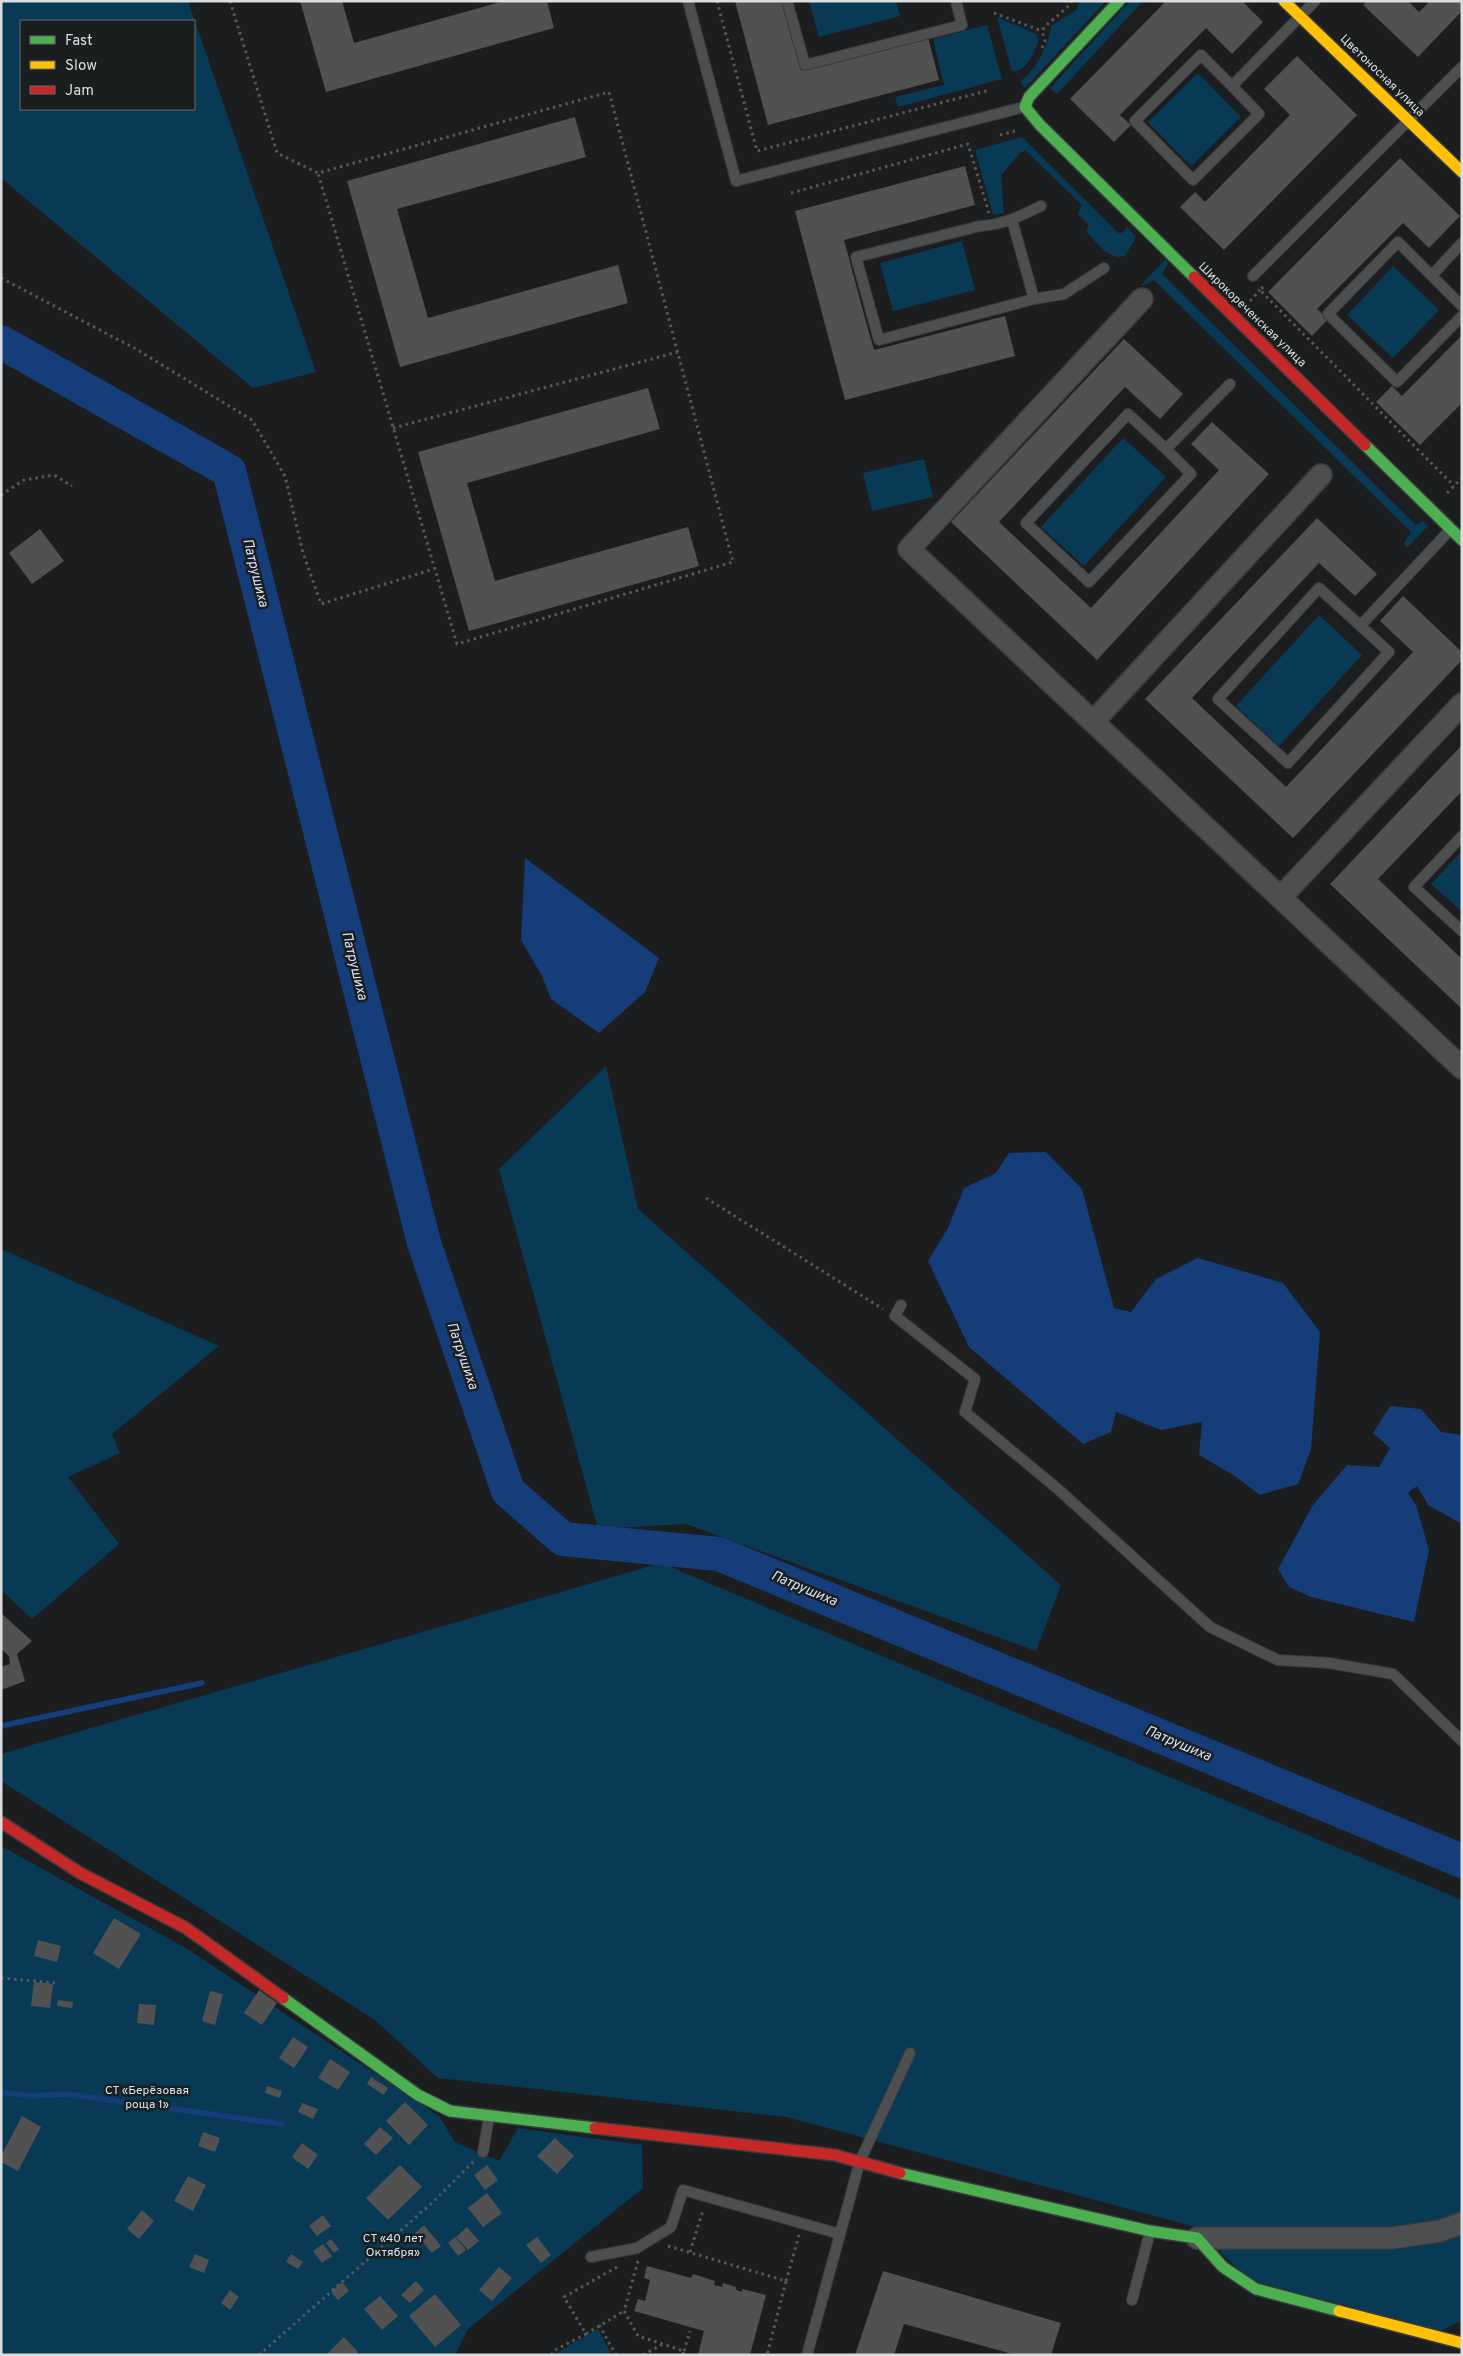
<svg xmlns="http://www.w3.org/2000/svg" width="1463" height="2356" viewBox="0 0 1463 2356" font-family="Overpass,sans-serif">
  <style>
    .green { fill: #093a55; fill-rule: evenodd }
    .water { fill: #153d7a }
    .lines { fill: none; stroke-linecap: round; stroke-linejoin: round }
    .stream { stroke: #153d7a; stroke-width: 5.5 }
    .river { stroke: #153d7a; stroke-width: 34 }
    .building { fill: #515152 }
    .lane-casing { stroke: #393a3b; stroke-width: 12 }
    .street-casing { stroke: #393a3b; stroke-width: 24 }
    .fast-casing { stroke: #393a3b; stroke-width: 14 }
    .slow-casing { stroke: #393a3b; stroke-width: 14 }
    .jam-casing { stroke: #393a3b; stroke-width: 14 }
    .path { stroke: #575859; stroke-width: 3; stroke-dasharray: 2.5 4; stroke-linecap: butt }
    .lane { stroke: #4d4e4f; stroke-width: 10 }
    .street { stroke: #4d4e4f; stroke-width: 21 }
    .fast { stroke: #4caf50; stroke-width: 11 }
    .slow { stroke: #ffc107; stroke-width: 11 }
    .jam { stroke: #c62828; stroke-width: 11 }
    .labels { text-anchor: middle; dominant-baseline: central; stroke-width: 5; stroke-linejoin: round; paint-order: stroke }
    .street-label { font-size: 12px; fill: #dcdddf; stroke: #1b1e1f }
    .park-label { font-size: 12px; fill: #d2e7f7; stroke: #1b1e1f }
    .water-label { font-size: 14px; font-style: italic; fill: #d8e5f9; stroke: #1b1e1f }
  </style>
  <rect width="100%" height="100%" fill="#1c1d1e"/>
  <!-- green -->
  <path class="green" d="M1,1h187l128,371 -63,16 -252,-210zM21,21h173v88h-173z
    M809,1h87l4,15 -81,21z
    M1080,1h26l-81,87 -5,-6c18,-16 27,-33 31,-56l25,-16z
    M1130,1h13l-86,93 -7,-6z
    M997,17l39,17 3,6c-5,11 -11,33 -27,31z
    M987,25l15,54 -104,28 -3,-10 49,-12 -11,-46z
    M1198,73l43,44 -50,49 -43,-44z
    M1022,137l96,96h4l5,-6 9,10 -11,19c-16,5 -29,-14 -39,-25l3,-6 -11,-11 4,-9 -56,-54 -5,1 -20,23 3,38 -11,2 -18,-65z
    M962,241l13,49 -82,21 -13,-48z
    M1166,259l2,5 -6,10 254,251 7,-4 5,5 -21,22 -3,-5 7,-11 -257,-252 -11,6 -2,-1z
    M1393,266l46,44 -46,48 -46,-43z
    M1123,438l43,39 -82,89 -43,-39z
    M924,459l9,38 -61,14 -9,-38z
    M1319,615l43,40 -83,91 -43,-40z
    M1462,851v61l-31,-28z
    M606,1066l32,143 423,376 -25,66 -350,-127 -88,5 -99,-360z
    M1,1249l218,97 -107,88 8,19 -52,24 51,67 -87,75 -31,-29z
    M661,1563l801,337v315l-56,13 -192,4 -427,-115 -349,-39 -63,-58 -374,-239v-27z
    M1,1846l185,102 253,168 16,26 44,19 19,-33 124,17 1,43 -175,141 -13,26h-454z
    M1462,2230v90l-21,11 -191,-51 -31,-29 14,-6z
    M598,2329l14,26h-57v-1z"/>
  <!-- water -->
  <path class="water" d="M525,858l134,100 -14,34 -46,41 -48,-34 -9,-23 -21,-36z
    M1046,1152l36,37 32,119 17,4 25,-33 42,-21 85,25 37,49 -9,117 -13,35 -38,11 -25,-19 -36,-21 3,-33 -41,8 -45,-18 -5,20 -28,12 -114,-97 -41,-86 20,-33 16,-40 32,-15 13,-20z
    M1390,1406l31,3 20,23 21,3v89l-34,-19 -11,-19 -9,7 8,12 13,45 -15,72 -103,-25 -22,-10 -11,-18 35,-64 34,-40 32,2 11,-19 -17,-15z"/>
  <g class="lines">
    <!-- stream -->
    <path class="stream" d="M1,1726l201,-43
      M1,2092l30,4 35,-2 216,30"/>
    <!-- river -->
    <path class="river" d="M1,342l228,129 195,772 84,248 55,48 156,15 743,307"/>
  </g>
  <!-- building -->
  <path class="building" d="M300,1h42l12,42 150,-42h43l7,27 -228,64z
    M735,1h48l18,69 127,-33 11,43 -171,45z
    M1166,1h76l21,21 -31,32 -26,-26 -86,87 11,10 -17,17 -44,-43z
    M1367,1h41l11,11 11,-11h32v10l-44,46 -55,-52z
    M1297,56l60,59 -133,135 -44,-43 15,-15 10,10 85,-87 -26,-26z
    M575,117l11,40 -189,52 31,109 190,-53 10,38 -228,64 -53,-186z
    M1400,158l60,58 -31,32 -26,-25 -86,86 11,10 -16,17 -44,-44z
    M965,166l10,39 -131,35 22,82 8,28 131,-34 10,40 -170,44 -50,-189z
    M1462,335v68l-42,42 -44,-43 16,-16 10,10z
    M1124,339l59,55 -23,25 -35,-32 -126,135 92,86 128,-138 -28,-26 21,-22 57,52 -172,186 -146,-138z
    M648,388l12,41 -193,54 28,98 193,-54 11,39 -230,65 -51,-179z
    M1317,518l60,56 -22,22 -36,-33 -127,135 94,89 127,-135 -33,-31 23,-25 59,56v8l-169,178 -148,-139z
    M40,529l24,32 -32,23 -23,-31z
    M1462,745v46l-84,88 84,80v50l-132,-125z
    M1,1613l31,28 -15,13 8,27 -24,9v-23l9,-3 -1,-8 -8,-7z
    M114,1918l27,16 -22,35 -26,-16z
    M38,1940l23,6 -4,16 -23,-6z
    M34,1982l19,2 -3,24 -19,-2z
    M259,1990l18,13 -15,22 -18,-12z
    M210,1991l13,3 -8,31 -13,-4z
    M58,2000l15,2 -1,6 -15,-2z
    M139,2004l17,1 -2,20 -17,-2z
    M293,2037l15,10 -14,21 -15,-10z
    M330,2059l20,13 -12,18 -20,-12z
    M371,2077l17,11 -4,7 -17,-11z
    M267,2086l15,5 -2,7 -15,-5z
    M405,2102l23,23 -19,20 -23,-24z
    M302,2103l16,6 -5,10 -15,-7z
    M22,2116l19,11 -23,44 -17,-9v-6z
    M380,2127l13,11 -17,17 -12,-11z
    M203,2132l17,6 -5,14 -17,-6z
    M555,2138l19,18 -17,18 -20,-18z
    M302,2143l16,12 -10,14 -16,-12z
    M400,2165l22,22 -34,33 -22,-22z
    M487,2165l11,15 -13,10 -11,-15z
    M188,2176l18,9 -13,26 -19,-10z
    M487,2193l15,20 -19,14 -15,-19z
    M142,2210l12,11 -15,18 -12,-10z
    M323,2215l8,11 -14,10 -8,-10z
    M424,2225l17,21 -9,7 -17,-20z
    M467,2227l12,14 -11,9 -12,-13z
    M455,2237l11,13 -8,6 -10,-13z
    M537,2237l14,18 -10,8 -15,-18z
    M331,2239l8,10 -5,4 -8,-10z
    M323,2244l9,12 -10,7 -9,-12z
    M195,2254l14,6 -5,13 -15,-6z
    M291,2254l12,8 -5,7 -12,-7z
    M647,2266l44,12 2,-4 22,7 -1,4 8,2 1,-4 13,4v3l6,2v-3l24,6 -16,60h-52l6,-24 -70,-20 4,-12 7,2 5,-21 -6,-2z
    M499,2267l13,11 -20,23 -13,-11z
    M883,2271l178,52 -10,32h-35l-112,-31 -10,31h-39z
    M416,2281l8,9 -14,13 -9,-8z
    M342,2282l7,9 -11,9 -7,-8z
    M230,2290l9,7 -9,13 -9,-7z
    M435,2294l26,31 -26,22 -26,-31z
    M380,2296l18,20 -16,14 -18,-21z
    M344,2337l14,15 -3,3h-26l-1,-2z"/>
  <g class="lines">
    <defs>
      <path id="lane" d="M688,1l48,180 288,-74
        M787,1l18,64 157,-40 -6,-24
        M1232,86l-31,-31 -66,66 58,59 66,-66 -27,-28 83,-85
        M1041,206c-20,10 -39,19 -61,20l-124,31 23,83 155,-41 30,-5 40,-26
        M1012,220l22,79
        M1432,275l30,-32
        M1253,276l209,-209
        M1462,306l-64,-64 -70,72 69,68 65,-66
        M1166,449l-38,-35 -102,109 63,59 102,-108 -25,-25 64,-65
        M1319,588l70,64 -101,111 -70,-64z
        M1361,625l89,-95
        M1462,836l-48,51 48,44
        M901,1305l-6,11 80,63 -10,33 94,78 151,137 68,33 51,3 64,11 69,67
        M483,2152l6,-35
        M591,2257l46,-9 34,-21 12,-37 157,44
        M1132,2300l18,-68
        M807,2355l53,-194 50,-108"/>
      <path id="street" d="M1142,299l-233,250 553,519
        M1093,722l228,-247
        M1281,897l181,-193
        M1197,2238h195l48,-7 22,-8"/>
      <path id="fast" d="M1119,1l-90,96 -4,10 15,18 154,152
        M1365,445l97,95
        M283,1998l135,97 32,16 145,17
        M900,2173l250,58 47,7 26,29 33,22 83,22"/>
      <path id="slow" d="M1284,1l178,171
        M1339,2311l123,32"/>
      <path id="jam" d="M1194,277l171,168
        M1,1822l79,51 106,55 97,70
        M595,2128l240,27 65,18"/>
    </defs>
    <!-- lane casing -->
    <use href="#lane" class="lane-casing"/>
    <!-- street casing -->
    <use href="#street" class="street-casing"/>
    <!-- fast casing -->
    <use href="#fast" class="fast-casing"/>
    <!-- slow casing -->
    <use href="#slow" class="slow-casing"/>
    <!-- jam casing -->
    <use href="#jam" class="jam-casing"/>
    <!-- path -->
    <path class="path" d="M230,1l47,152 41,20 291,-81 124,470 -276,82 -139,-471
      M717,1l40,150 233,-61
      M994,13l48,18
      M1042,48l3,-7 -3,-10c6,-10 22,-18 30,-30
      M1000,135l15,-4
      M791,193l177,-49 21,69
      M1,278l135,71 116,71 33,56 18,77 18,51 113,-35
      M1263,287l-3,3 194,196
      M1250,301l10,-11
      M393,428l285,-76
      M1447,493l15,-15
      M1,495l23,-15 30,-5 18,11
      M706,1198l177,111
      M1,1978l54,5
      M668,2246l118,35 -19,74
      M690,2252l13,-42
      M638,2261l-14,50 14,25 46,15 -1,4
      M617,2267l-53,30 22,37 38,-23
      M786,2281l13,-46
      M599,2325l17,30
      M684,2351l6,-20
      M259,2355l174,-153 41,-41
      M552,2355l1,-4 33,-17
      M643,2355l20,-11"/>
    <!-- lane -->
    <use href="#lane" class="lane"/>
    <!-- street -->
    <use href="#street" class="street"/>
    <!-- fast -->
    <use href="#fast" class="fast"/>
    <!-- slow -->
    <use href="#slow" class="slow"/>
    <!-- jam -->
    <use href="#jam" class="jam"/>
  </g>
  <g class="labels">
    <!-- street labels -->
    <g class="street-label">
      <text transform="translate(1382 76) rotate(44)">Цветоносная улица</text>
      <text transform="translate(1252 315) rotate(44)">Широкореченская улица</text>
    </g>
    <!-- park labels -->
    <g class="park-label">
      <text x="147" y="2091">СТ «Берёзовая<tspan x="147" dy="14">роща 1»</tspan></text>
      <text x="393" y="2239">СТ «40 лет<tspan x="393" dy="14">Октября»</tspan></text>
    </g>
    <!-- water labels -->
    <g class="water-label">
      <text transform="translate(255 573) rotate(76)">Патрушиха</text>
      <text transform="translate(354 966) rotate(76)">Патрушиха</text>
      <text transform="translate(462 1356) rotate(71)">Патрушиха</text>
      <text transform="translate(804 1589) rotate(23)">Патрушиха</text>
      <text transform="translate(1178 1744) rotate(23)">Патрушиха</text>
    </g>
  </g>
  <!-- border -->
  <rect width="1463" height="2356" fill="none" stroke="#dcdddf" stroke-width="5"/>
  <!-- legend -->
  <rect x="20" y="20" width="175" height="90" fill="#1b1e1f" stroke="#686a6c"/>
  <rect x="30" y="36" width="25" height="8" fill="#4caf50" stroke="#686a6c"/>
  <text x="65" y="45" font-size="15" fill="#dcdddf">Fast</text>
  <rect x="30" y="61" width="25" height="8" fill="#ffc107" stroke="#686a6c"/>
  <text x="65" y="70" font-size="15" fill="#dcdddf">Slow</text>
  <rect x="30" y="86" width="25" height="8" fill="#c62828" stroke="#686a6c"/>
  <text x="65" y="95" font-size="15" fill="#dcdddf">Jam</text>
</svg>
